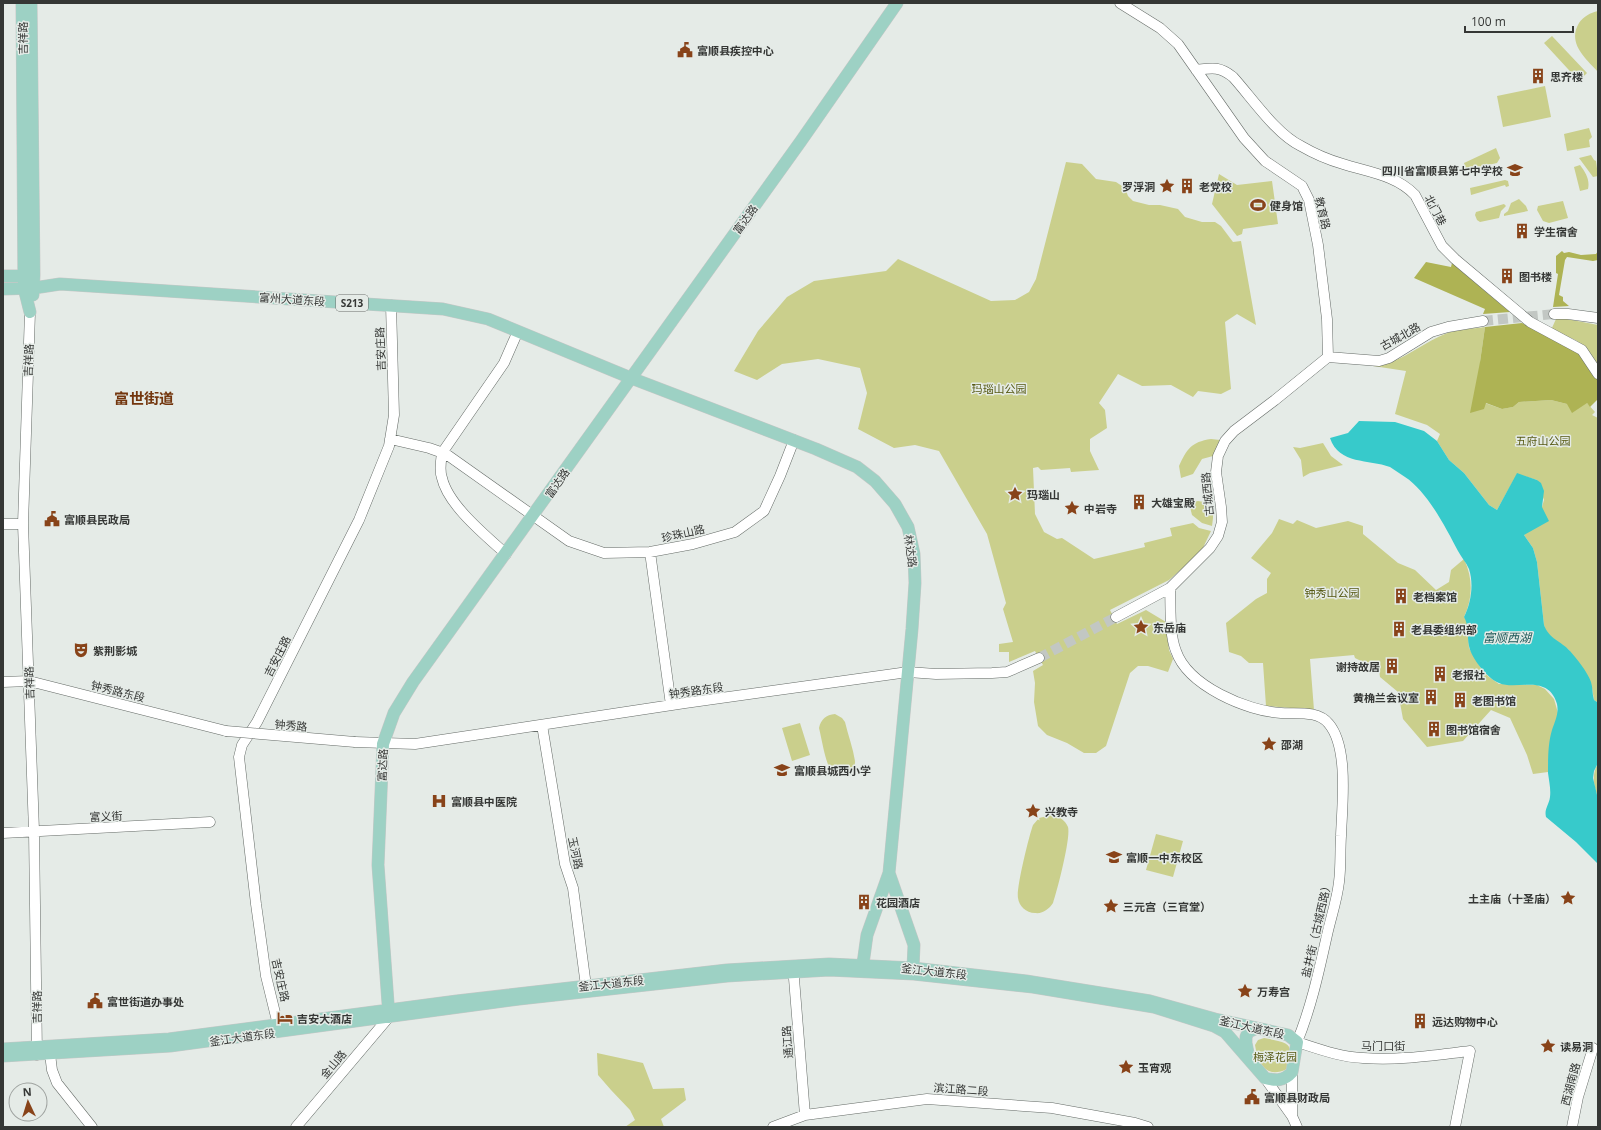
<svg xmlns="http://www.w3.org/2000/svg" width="1601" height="1130" viewBox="0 0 1601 1130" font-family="'Open Sans','Noto Sans SC',sans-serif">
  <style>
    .green { fill: #cacf8c }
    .forest { fill: #aeb354 }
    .water { fill: #37cacb }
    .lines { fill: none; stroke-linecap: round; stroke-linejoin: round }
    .minor-tunnel { stroke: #c2c7c3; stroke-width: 10; stroke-dasharray: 10 5; stroke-linecap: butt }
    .minor-casing { stroke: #656b67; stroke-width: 11 }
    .major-casing { stroke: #c6c7c6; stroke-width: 13 }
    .minor { stroke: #fff; stroke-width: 10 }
    .major { stroke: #9dd1c4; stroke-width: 12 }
    .minor-bridge-casing { stroke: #656b67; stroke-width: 11; stroke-linecap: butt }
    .minor-bridge { stroke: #fff; stroke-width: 10 }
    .labels { text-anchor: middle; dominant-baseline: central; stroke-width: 3; stroke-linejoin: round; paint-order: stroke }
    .shield { fill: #e5ebe7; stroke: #6a6d6a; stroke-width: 1 }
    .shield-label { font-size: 10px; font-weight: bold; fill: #353735 }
    .street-label { font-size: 11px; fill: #353735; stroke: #e5ebe7 }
    .poi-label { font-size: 11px; font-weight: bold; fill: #353735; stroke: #e5ebe7; text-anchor: start }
    .park-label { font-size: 11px; fill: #575a14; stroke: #e5ebe7 }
    .water-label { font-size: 12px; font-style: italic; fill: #1d5858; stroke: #e5ebe7 }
    .district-label { font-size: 15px; font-weight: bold; fill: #73360e; stroke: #e5ebe7 }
  </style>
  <rect width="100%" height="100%" fill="#e5ebe7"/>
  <!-- green -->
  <path class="green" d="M1598,11v61c-13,-14 -31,-29 -19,-49 5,-7 11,-10 19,-12z
    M1552,36l35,37 -8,8 -35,-38z
    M1545,86l6,31 -48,10 -6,-31z
    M1589,128l3,9 -3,3 1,7 -23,4 -3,-17z
    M1496,148l4,10 -3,5 -31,7 -2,-7z
    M1591,155l3,5 2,1 2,15 -5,1 -14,-19z
    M1066,162l16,2 14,15 20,3 9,6 3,8 5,5 16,4h11l18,4 7,8 17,5h13l6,4 12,16 8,-1 15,84 -19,-11 -12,8 6,67 -10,5 -23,-3 -5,6 -22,-12 -29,1 -24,-12 -19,29 6,7 2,18 -17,11v12l9,19 -28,2 -1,-4 -29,2 -3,-3 -5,1 2,46 9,18 13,7 5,-1 32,21 51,-12 -1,-4 28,-7 -2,-8 23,-5 6,5 12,3 -10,21 -32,28 -59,30 7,14 29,-14 20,12 3,28 4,9 -5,13 -20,-6h-10l-8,7 -24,73 -10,7h-12l-17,-10 -20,-8 -9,-9 -4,-24 1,-19 -2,-12 10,-6 -8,-14 -26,11v-10h-10v-8l14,-2 -10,-33 3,-6 -19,-69 -48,-83 -24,-6 -21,3 -36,-19 9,-36 -7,-25 -42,-9 -36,5 -25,16 -23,-9 24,-40 29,-34 27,-16 72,-10 12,-12 93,42 24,-1 14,-8 7,-13z
    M1580,165c6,8 10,15 8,24l-8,2 -6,-24z
    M1219,174l18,11 35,-4 6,43 -35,5 -1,5 -5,2 -25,-32z
    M1505,180l3,1 1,5 -3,1 -1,-2 -34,10 -1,-7z
    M1519,199l7,7 2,5 -24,5v-2l4,-3 3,-8z
    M1563,201l5,17 -19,5 -6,-2 -6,-11 1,-4z
    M1504,204l2,2 -5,5 -2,7 -19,4 -3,-2 -2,-5 1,-3z
    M1556,319h11l31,6v41c-15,-26 -20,-25 -47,-36z
    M1485,327l-5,35 5,41 17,6 11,-2 6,-5 32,-2 16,4 20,-1 8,9 -3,3 6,3v289l-1,-5 -3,-2 -2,-12 -23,-38 -18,-13 -5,-5 -2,-7 -7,-63 -4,-14 -9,-13 18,-28 2,-7 -7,-20 -20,-6 -20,36 -8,-5 -25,-32 -15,-13 -12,-19 3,-7 -13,-9 -32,-11 11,-43 -33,-5c27,-2 47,-22 72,-32 11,-5 27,-5 40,-7z
    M1211,439l9,1 -7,16 -11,3 -9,15 -12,4 -2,-12c8,-17 12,-24 32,-27z
    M1323,443l8,13 12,9 -33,8 -7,4 -2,-17 -8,-13 7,1z
    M1198,501l6,1 9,7v9l-1,8 -10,-3 -10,-8 -3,-12z
    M1279,519l14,5 4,-4 19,8 32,-7 15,5v8l35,29 17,7 21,20 13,-8 2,-12 13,-11c9,19 9,39 0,58l3,4 2,27 13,22 7,7 10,7 38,1 8,4 9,10 4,14 -9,42 -1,17 -15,2 -6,-19 -17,-37 -19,-8 -28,31 -36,6 -24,-28 -5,-27 -18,-15 -1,-7 -24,-12 -1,-3 -44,4 4,51 -48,-4 -3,-43h-14l-8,-7 -12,-4 -3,-29 30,-24 11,-6v-14l4,-6 -20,-15 21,-25z
    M835,714l7,4 3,4c3,13 8,26 10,39 1,14 -21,19 -26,6 -5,-12 -7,-27 -10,-39 2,-9 7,-13 16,-14z
    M800,723l10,32 -18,6 -10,-33z
    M1598,763v36c-4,-15 -7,-22 0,-36z
    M1052,815c7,1 13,5 16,12 3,11 -11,64 -15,76 -4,6 -10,11 -18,10 -9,0 -16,-7 -17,-15 -2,-9 11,-62 15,-73l6,-7z
    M1156,834l27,7 -10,36 -27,-7z
    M1264,1038c25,5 31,4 23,31 -21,10 -29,-5 -32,-24l3,-5z
    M597,1053l46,10 10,26 31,-1 2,12 -25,19 3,8h-39l10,-7 -5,-10 -19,-20 -13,-15z"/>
  <!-- forest -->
  <path class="forest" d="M1562,251l2,2 5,-1 12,3 15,-1 2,-3v9l-5,1 -26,-4 -2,3 -6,35 4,2v4l6,5 -16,1 5,-33 -2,-1v-17z
    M1426,262l25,5 1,-4 58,49 -27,2 2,-5 -71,-31z
    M1522,323l57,28 19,29v19l-8,8 -3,-4 -15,10 -5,-9 -16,-4 -32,2 -6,5 -11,2 -16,-6 -2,6 -14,4 10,-51 5,-35z"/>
  <!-- water -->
  <path class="water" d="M1359,421l36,1 29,9 13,10 12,19 15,13 25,32 8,5 20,-37 20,7 4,3 3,8 -2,16 7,14 -25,14 9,13 4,14 7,63c5,14 17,16 26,26 7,8 17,20 21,31 2,6 1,12 3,18l3,2 1,5v56l-4,8 -1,7 5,21v65l-22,-22 -30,-25c-2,-8 3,-12 4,-20 1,-8 -1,-16 -2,-24 0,-14 0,-30 4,-43 3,-9 7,-16 5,-26 -9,-31 -41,-13 -58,-21 -11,-4 -28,-25 -30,-37 -2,-10 0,-21 -5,-29 7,-14 10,-33 5,-48 -3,-7 -8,-12 -11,-18 -12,-23 -31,-60 -53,-74 -5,-3 -10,-7 -15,-10 -21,-8 -51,-2 -60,-29l18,-5z"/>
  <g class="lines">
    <!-- minor-tunnel -->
    <path class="minor-tunnel" d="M1483,321l71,-7
      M1039,658l77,-41"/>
    <defs>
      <path id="minor" d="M1120,3l40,25 18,16 66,94 21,23 37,25 7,14 9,45 9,74 1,38
        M1196,70c16,-2 23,-4 37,7 19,21 43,57 68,69 12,7 28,14 42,18 25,8 53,11 72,31l27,51 13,13 75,63 52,28 16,24
        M30,312l-7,212 11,307 3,224
        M1554,314h14l30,4
        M1328,357l51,4 10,-3 42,-26 17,-5 35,-6
        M390,439l39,9 17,6 123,87 35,12 46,-1 43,-8 42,-12 29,-21 16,-35 14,-36
        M3,524h20
        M650,552l21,153
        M506,554c-21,-19 -58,-49 -64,-76 -3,-8 -1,-17 0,-25l62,-90 14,-32
        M1170,588c1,19 -1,46 6,63 12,35 71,60 105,62 16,1 37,-3 48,11 20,24 13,82 12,112 -1,15 0,31 -2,46 -2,18 -8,35 -12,53 -8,36 -16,73 -30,107 22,7 43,15 66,16 35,3 72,-3 107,-7l-15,76
        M1116,617l54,-29 40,-40 8,-12 4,-14 -1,-15 -5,-35 2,-16 7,-15 9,-10 41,-31 53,-43
        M3,682l26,-1 197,50
        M542,725l23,139 8,24 13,98
        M355,742l60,2 270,-41 223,-31 28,2 56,-1 15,-1 32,-14
        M3,833l207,-11
        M793,966l12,149
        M278,1025l-12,-49 -10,-72 -17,-147 3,-12 15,-23 102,-202 30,-74 5,-31 -3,-110
        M50,1054l2,16 5,13 35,44
        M1265,1078l27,38 5,11
        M1292,1116v-44
        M296,1127l93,-110
        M773,1127l32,-12 122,-16 125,9 83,15 13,4
        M1572,1127l6,-30 15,-49"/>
      <path id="major" d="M22,3l2,285 6,24
        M31,3l3,272 -1,20
        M3,276h27
        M3,289l31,-1 26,-4 383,25 45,10 143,59 185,71 41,18 18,14 20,23 13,23 6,27 1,29 -3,46 -23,244 -22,62 -5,36
        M889,873l25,72 -1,23
        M389,1017l-11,-152 5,-121 11,-31 19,-31 388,-541 96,-138
        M3,1049l166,-10 288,-38 270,-31 102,-6 84,4 113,13 124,20 65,18 73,16 9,7 -5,30c-8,9 -16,9 -27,6l-40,-46 -11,-6 -60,-19 -121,-20 -119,-13 -85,-4 -102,6 -208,23 -349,47 -167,10
        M1249,1058l-3,-15v-6l2,-5 9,-4"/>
    </defs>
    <!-- minor casing -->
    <use href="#minor" class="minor-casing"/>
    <!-- major casing -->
    <use href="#major" class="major-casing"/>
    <!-- minor -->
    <use href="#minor" class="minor"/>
    <!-- major -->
    <use href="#major" class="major"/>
    <defs>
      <path id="minor-bridge" d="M226,731l129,11"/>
    </defs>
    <!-- minor-bridge casing -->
    <use href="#minor-bridge" class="minor-bridge-casing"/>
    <!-- minor-bridge -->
    <use href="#minor-bridge" class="minor-bridge"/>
  </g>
  <!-- icons -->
  <defs>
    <symbol id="civic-bare" viewBox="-9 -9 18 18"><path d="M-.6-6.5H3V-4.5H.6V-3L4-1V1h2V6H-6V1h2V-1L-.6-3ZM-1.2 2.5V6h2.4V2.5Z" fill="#884319" stroke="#e5ebe7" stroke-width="2.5" paint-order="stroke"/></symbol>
    <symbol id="building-bare" viewBox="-9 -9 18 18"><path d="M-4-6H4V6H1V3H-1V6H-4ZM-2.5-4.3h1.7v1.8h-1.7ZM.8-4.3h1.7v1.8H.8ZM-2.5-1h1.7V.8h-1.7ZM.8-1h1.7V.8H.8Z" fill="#884319" stroke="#e5ebe7" stroke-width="2.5" paint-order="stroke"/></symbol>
    <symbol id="school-bare" viewBox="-9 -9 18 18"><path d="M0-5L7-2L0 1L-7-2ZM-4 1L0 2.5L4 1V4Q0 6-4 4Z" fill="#884319" stroke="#e5ebe7" stroke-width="2.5" paint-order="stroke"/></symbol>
    <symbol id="sight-bare" viewBox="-9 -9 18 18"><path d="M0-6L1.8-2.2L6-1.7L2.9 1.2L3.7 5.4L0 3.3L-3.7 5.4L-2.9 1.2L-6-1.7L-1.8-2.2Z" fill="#884319" stroke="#e5ebe7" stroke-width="2.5" paint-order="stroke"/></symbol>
    <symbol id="stadium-bare" viewBox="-9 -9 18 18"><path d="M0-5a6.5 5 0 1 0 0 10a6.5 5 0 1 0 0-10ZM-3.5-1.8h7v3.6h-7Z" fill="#884319" stroke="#e5ebe7" stroke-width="2.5" paint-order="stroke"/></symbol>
    <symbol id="theatre-bare" viewBox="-9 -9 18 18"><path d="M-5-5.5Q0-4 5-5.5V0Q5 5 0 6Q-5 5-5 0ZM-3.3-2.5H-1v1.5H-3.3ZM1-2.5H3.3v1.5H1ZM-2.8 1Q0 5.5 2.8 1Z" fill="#884319" stroke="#e5ebe7" stroke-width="2.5" paint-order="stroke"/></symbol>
    <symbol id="hospital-bare" viewBox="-9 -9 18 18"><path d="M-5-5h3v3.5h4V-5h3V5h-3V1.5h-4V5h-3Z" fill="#884319" stroke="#e5ebe7" stroke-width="2.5" paint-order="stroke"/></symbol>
    <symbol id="hotel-bare" viewBox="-9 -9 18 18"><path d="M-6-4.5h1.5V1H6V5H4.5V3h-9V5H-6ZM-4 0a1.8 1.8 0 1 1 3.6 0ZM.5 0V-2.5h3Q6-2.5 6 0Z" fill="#884319" stroke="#e5ebe7" stroke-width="2.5" paint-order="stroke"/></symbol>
  </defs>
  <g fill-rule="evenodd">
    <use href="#civic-bare" x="674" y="39" width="22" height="22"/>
    <use href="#building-bare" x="1527" y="65" width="22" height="22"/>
    <use href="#school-bare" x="1504" y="159" width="22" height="22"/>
    <use href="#sight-bare" x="1156" y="175" width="22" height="22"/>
    <use href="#building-bare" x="1176" y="175" width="22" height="22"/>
    <use href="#stadium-bare" x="1247" y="194" width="22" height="22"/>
    <use href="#building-bare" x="1511" y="220" width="22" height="22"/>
    <use href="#building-bare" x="1496" y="265" width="22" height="22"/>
    <use href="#sight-bare" x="1004" y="483" width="22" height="22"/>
    <use href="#building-bare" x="1128" y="491" width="22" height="22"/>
    <use href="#sight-bare" x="1061" y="497" width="22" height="22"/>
    <use href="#civic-bare" x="41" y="508" width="22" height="22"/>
    <use href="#building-bare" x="1390" y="585" width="22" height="22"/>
    <use href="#sight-bare" x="1130" y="616" width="22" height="22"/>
    <use href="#building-bare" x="1388" y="618" width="22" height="22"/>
    <use href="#theatre-bare" x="70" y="639" width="22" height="22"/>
    <use href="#building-bare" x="1381" y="655" width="22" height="22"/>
    <use href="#building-bare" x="1429" y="663" width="22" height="22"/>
    <use href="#building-bare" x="1420" y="686" width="22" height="22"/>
    <use href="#building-bare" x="1449" y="689" width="22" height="22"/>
    <use href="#building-bare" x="1423" y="718" width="22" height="22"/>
    <use href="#sight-bare" x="1258" y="733" width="22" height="22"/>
    <use href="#school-bare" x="771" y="759" width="22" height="22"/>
    <use href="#hospital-bare" x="428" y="790" width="22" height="22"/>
    <use href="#sight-bare" x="1022" y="800" width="22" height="22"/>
    <use href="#school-bare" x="1103" y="846" width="22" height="22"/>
    <use href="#sight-bare" x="1557" y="887" width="22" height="22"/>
    <use href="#building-bare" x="853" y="891" width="22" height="22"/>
    <use href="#sight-bare" x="1100" y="895" width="22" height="22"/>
    <use href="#sight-bare" x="1234" y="980" width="22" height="22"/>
    <use href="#civic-bare" x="84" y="990" width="22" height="22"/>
    <use href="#hotel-bare" x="274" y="1007" width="22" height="22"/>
    <use href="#building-bare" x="1409" y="1010" width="22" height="22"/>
    <use href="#sight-bare" x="1537" y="1035" width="22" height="22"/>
    <use href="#sight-bare" x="1115" y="1056" width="22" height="22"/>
    <use href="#civic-bare" x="1241" y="1086" width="22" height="22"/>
  </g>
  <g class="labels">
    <!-- shield labels -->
    <rect class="shield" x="336" y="295" width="32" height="16" rx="3"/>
    <g class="shield-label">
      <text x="352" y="303">S213</text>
    </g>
    <!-- street labels -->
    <g class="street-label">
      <text transform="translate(22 38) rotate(-90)">吉祥路</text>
      <text transform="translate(1436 210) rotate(62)">北门巷</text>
      <text transform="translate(1323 213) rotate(76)">教育路</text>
      <text transform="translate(745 219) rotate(-54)">富达路</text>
      <text transform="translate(292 299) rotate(4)">富州大道东段</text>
      <text transform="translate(1400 336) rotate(-29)">古城北路</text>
      <text transform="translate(380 349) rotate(-92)">吉安庄路</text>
      <text transform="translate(28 360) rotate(-88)">吉祥路</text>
      <text transform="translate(557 483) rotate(-55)">富达路</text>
      <text transform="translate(1207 494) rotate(-95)">古城西路</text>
      <text transform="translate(683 533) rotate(-13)">珍珠山路</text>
      <text transform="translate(911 551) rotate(82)">林达路</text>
      <text transform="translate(277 656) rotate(-63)">吉安庄路</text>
      <text transform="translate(29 683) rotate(-92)">吉祥路</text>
      <text transform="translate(696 690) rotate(-8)">钟秀路东段</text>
      <text transform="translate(118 691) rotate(14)">钟秀路东段</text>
      <text transform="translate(291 725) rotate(5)">钟秀路</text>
      <text transform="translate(382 765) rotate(-87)">富达路</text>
      <text transform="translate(106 816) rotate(-3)">富义街</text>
      <text transform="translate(576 853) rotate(78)">玉河路</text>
      <text transform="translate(1316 929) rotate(-77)">盐井街（古城西路）</text>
      <text transform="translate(934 971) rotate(6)">釜江大道东段</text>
      <text transform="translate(281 980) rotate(77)">吉安庄路</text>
      <text transform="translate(611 983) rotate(-6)">釜江大道东段</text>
      <text transform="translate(36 1007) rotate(-90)">吉祥路</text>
      <text transform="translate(1252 1027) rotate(13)">釜江大道东段</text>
      <text transform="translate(242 1037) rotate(-8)">釜江大道东段</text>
      <text transform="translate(787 1042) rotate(-94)">通江路</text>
      <text x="1383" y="1045">马门口街</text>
      <text transform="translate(333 1064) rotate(-50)">金山路</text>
      <text transform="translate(1570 1084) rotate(-75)">西湖南路</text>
      <text transform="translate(961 1089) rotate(4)">滨江路二段</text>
    </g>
    <!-- poi labels -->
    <g class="poi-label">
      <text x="697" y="50">富顺县疾控中心</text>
      <text x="1550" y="76">思齐楼</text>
      <text x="1503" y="170" text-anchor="end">四川省富顺县第七中学校</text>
      <text x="1155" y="186" text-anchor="end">罗浮洞</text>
      <text x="1199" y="186">老党校</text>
      <text x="1270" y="205">健身馆</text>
      <text x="1534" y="231">学生宿舍</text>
      <text x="1519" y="276">图书楼</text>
      <text x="1027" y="494">玛瑙山</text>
      <text x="1151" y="502">大雄宝殿</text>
      <text x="1084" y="508">中岩寺</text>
      <text x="64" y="519">富顺县民政局</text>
      <text x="1413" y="596">老档案馆</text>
      <text x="1153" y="627">东岳庙</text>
      <text x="1411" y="629">老县委组织部</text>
      <text x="93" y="650">紫荆影城</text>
      <text x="1380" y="666" text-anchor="end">谢持故居</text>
      <text x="1452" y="674">老报社</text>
      <text x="1419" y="697" text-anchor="end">黄桷兰会议室</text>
      <text x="1472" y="700">老图书馆</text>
      <text x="1446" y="729">图书馆宿舍</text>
      <text x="1281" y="744">邵湖</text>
      <text x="794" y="770">富顺县城西小学</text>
      <text x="451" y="801">富顺县中医院</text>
      <text x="1045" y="811">兴教寺</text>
      <text x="1126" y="857">富顺一中东校区</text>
      <text x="1556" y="898" text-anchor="end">土主庙（十圣庙）</text>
      <text x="876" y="902">花园酒店</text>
      <text x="1123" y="906">三元宫（三官堂）</text>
      <text x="1257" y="991">万寿宫</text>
      <text x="107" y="1001">富世街道办事处</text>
      <text x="297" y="1018">吉安大酒店</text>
      <text x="1432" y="1021">远达购物中心</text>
      <text x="1560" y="1046">读易洞</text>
      <text x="1138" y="1067">玉宵观</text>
      <text x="1264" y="1097">富顺县财政局</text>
    </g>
    <!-- park labels -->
    <g class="park-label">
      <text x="999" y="388">玛瑙山公园</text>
      <text x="1543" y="440">五府山公园</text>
      <text x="1332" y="592">钟秀山公园</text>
      <text x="1275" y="1056">梅泽花园</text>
    </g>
    <!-- water labels -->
    <g class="water-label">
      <text x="1507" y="637">富顺西湖</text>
    </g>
    <!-- district labels -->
    <g class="district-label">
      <text x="144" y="398">富世街道</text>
    </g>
  </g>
  <!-- border -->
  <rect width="1601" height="1130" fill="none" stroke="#353735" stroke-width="8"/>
  <!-- north arrow -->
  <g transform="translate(28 1102) rotate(356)"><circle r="19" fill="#e5ebe7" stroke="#9fa3a0"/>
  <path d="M0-3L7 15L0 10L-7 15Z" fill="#884319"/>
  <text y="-6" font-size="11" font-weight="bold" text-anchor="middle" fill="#353735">N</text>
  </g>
  <!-- scale -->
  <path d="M1465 26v6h108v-6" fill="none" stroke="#353735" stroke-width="2"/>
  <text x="1471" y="26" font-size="12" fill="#353735" stroke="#e5ebe7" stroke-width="3" paint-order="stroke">100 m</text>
</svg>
